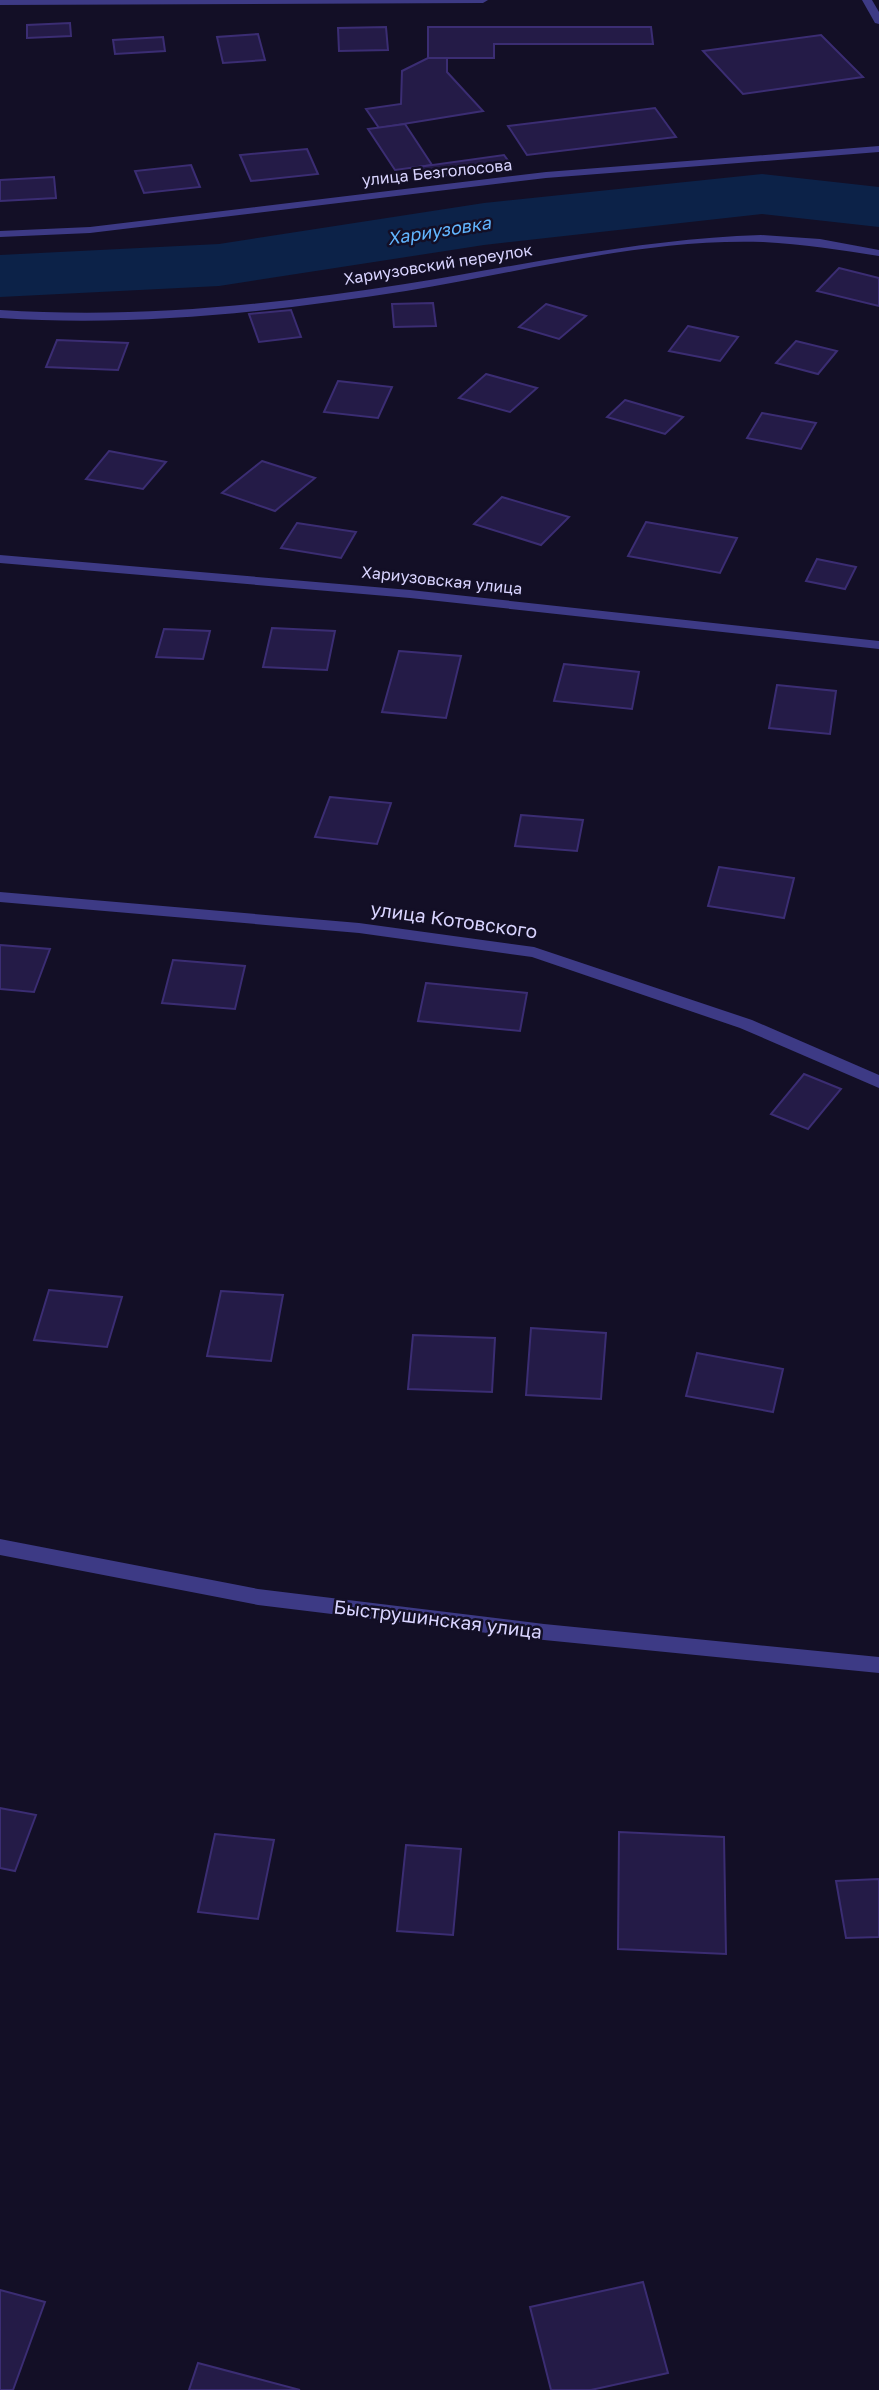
<svg xmlns="http://www.w3.org/2000/svg" width="879" height="2390" viewBox="0 0 879 2390" font-family="'Golos Text',sans-serif">
  <style>
    .lines { fill: none; stroke-linecap: round; stroke-linejoin: round }
    .river { fill: #0c2248; fill-rule: evenodd }
    .building { fill: #241b47; stroke: #3b2d73; stroke-width: 2 }
    .minor { fill: #3d3a85; fill-rule: evenodd }
    .labels { text-anchor: middle; stroke-width: 5; stroke-linejoin: round; paint-order: stroke }
    .far-street-label { font-size: 16px; fill: #d9d4ff; stroke: #130f26 }
    .far-water-label { font-size: 18px; font-style: italic; fill: #62b6ff; stroke: #130f26 }
    .street-label { font-size: 19px; fill: #d9d4ff; stroke: #130f26 }
  </style>
  <rect width="100%" height="100%" fill="#130f26"/>
  <g class="lines">
    <!-- river -->
    <polygon class="river" points="762,174 879,187 879,227 762,214 484,245 219,286 0,297 0,255 219,244 484,203"/>
  </g>
  <!-- building -->
  <g class="building">
    <polygon points="70,23 71,36 27,38 27,25"/>
    <polygon points="386,27 388,50 339,51 338,28"/>
    <polygon points="428,27 651,27 653,44 494,44 494,58 428,58"/>
    <polygon points="258,34 265,60 223,63 217,37"/>
    <polygon points="821,35 863,77 743,94 703,51"/>
    <polygon points="163,37 165,51 115,54 113,40"/>
    <polygon points="428,58 447,58 447,72 483,111 379,128 366,109 401,104 402,71"/>
    <polygon points="655,108 676,137 527,155 508,126"/>
    <polygon points="405,124 432,165 395,170 368,129"/>
    <polygon points="307,149 318,174 251,181 240,155"/>
    <polygon points="504,155 512,166 419,179 411,168"/>
    <polygon points="191,165 200,187 144,193 135,171"/>
    <polygon points="54,177 56,198 0,201 0,180"/>
    <polygon points="839,268 879,278 879,306 817,291"/>
    <polygon points="433,303 436,326 394,327 392,304"/>
    <polygon points="546,304 586,316 559,339 519,327"/>
    <polygon points="291,310 301,337 259,342 249,314"/>
    <polygon points="688,326 738,337 720,361 669,351"/>
    <polygon points="57,340 128,343 118,370 46,367"/>
    <polygon points="796,341 837,351 818,374 776,363"/>
    <polygon points="486,374 537,388 510,412 459,398"/>
    <polygon points="338,381 392,387 378,418 324,412"/>
    <polygon points="625,400 683,417 665,434 607,417"/>
    <polygon points="762,413 816,423 801,449 747,438"/>
    <polygon points="109,451 166,462 143,489 86,479"/>
    <polygon points="262,461 315,478 275,511 222,493"/>
    <polygon points="502,497 569,517 541,545 474,524"/>
    <polygon points="646,522 737,538 720,573 628,556"/>
    <polygon points="297,523 356,532 341,558 281,548"/>
    <polygon points="817,559 856,567 845,589 806,581"/>
    <polygon points="272,628 335,631 327,670 263,667"/>
    <polygon points="164,629 210,631 203,659 156,657"/>
    <polygon points="399,651 461,656 446,718 382,712"/>
    <polygon points="564,664 639,672 632,709 554,701"/>
    <polygon points="777,685 836,691 830,734 769,728"/>
    <polygon points="330,797 391,803 377,844 315,837"/>
    <polygon points="521,815 583,820 577,851 515,846"/>
    <polygon points="719,867 794,878 784,918 708,906"/>
    <polygon points="0,945 50,949 34,992 0,989"/>
    <polygon points="173,960 245,966 235,1009 162,1003"/>
    <polygon points="426,983 527,993 520,1031 418,1021"/>
    <polygon points="804,1074 841,1089 808,1129 771,1114"/>
    <polygon points="49,1290 122,1297 107,1347 34,1340"/>
    <polygon points="221,1291 283,1295 271,1361 207,1356"/>
    <polygon points="531,1328 606,1333 601,1399 526,1395"/>
    <polygon points="413,1335 495,1338 492,1392 408,1389"/>
    <polygon points="697,1353 783,1369 773,1412 686,1396"/>
    <polygon points="0,1808 36,1815 15,1871 0,1868"/>
    <polygon points="619,1832 724,1837 726,1954 618,1949"/>
    <polygon points="215,1834 274,1840 258,1919 198,1912"/>
    <polygon points="406,1845 461,1849 453,1935 397,1931"/>
    <polygon points="879,1879 879,1937 846,1938 836,1881"/>
    <polygon points="643,2282 668,2373 591,2390 551,2390 530,2307"/>
    <polygon points="0,2290 45,2302 13,2390 0,2390"/>
    <polygon points="198,2363 300,2390 189,2390"/>
  </g>
  <g class="lines">
    <!-- minor -->
    <g class="minor">
      <polygon points="0,0 488,0 483,3 0,5"/>
      <polygon points="862,0 872,0 879,12 879,24 875,23"/>
      <polygon points="879,146 879,152 546,178 90,233 0,237 0,231 90,227 546,172"/>
      <path d="M761 235 820 239 879 250V256C840 250 803 244 763 242 644 238 524 272 406 291 271 312 137 327 0 318V310C137 319 270 305 405 284 524 265 640 239 761 235Z"/>
      <polygon points="0,555 410,590 879,641 879,649 410,598 0,563"/>
      <polygon points="0,892 359,923 534,947 752,1020 879,1075 879,1088 740,1028 532,957 359,933 0,902"/>
      <polygon points="0,1539 258,1589 544,1624 879,1657 879,1673 544,1640 258,1605 0,1555"/>
    </g>
  </g>
  <g class="labels">
    <!-- far-street labels -->
    <g class="far-street-label">
      <text transform="translate(437 172) rotate(-6)" y="6">улица Безголосова</text>
      <text transform="translate(438 264) rotate(-9)" y="6">Хариузовский переулок</text>
      <text transform="translate(442 580) rotate(6)" y="6">Хариузовская улица</text>
    </g>
    <!-- far-water labels -->
    <g class="far-water-label">
      <text transform="translate(439 231) rotate(-9)" y="6">Хариузовка</text>
    </g>
    <!-- street labels -->
    <g class="street-label">
      <text transform="translate(454 920) rotate(8)" y="7">улица Котовского</text>
      <text transform="translate(438 1619) rotate(7)" y="7">Быструшинская улица</text>
    </g>
  </g>
</svg>
